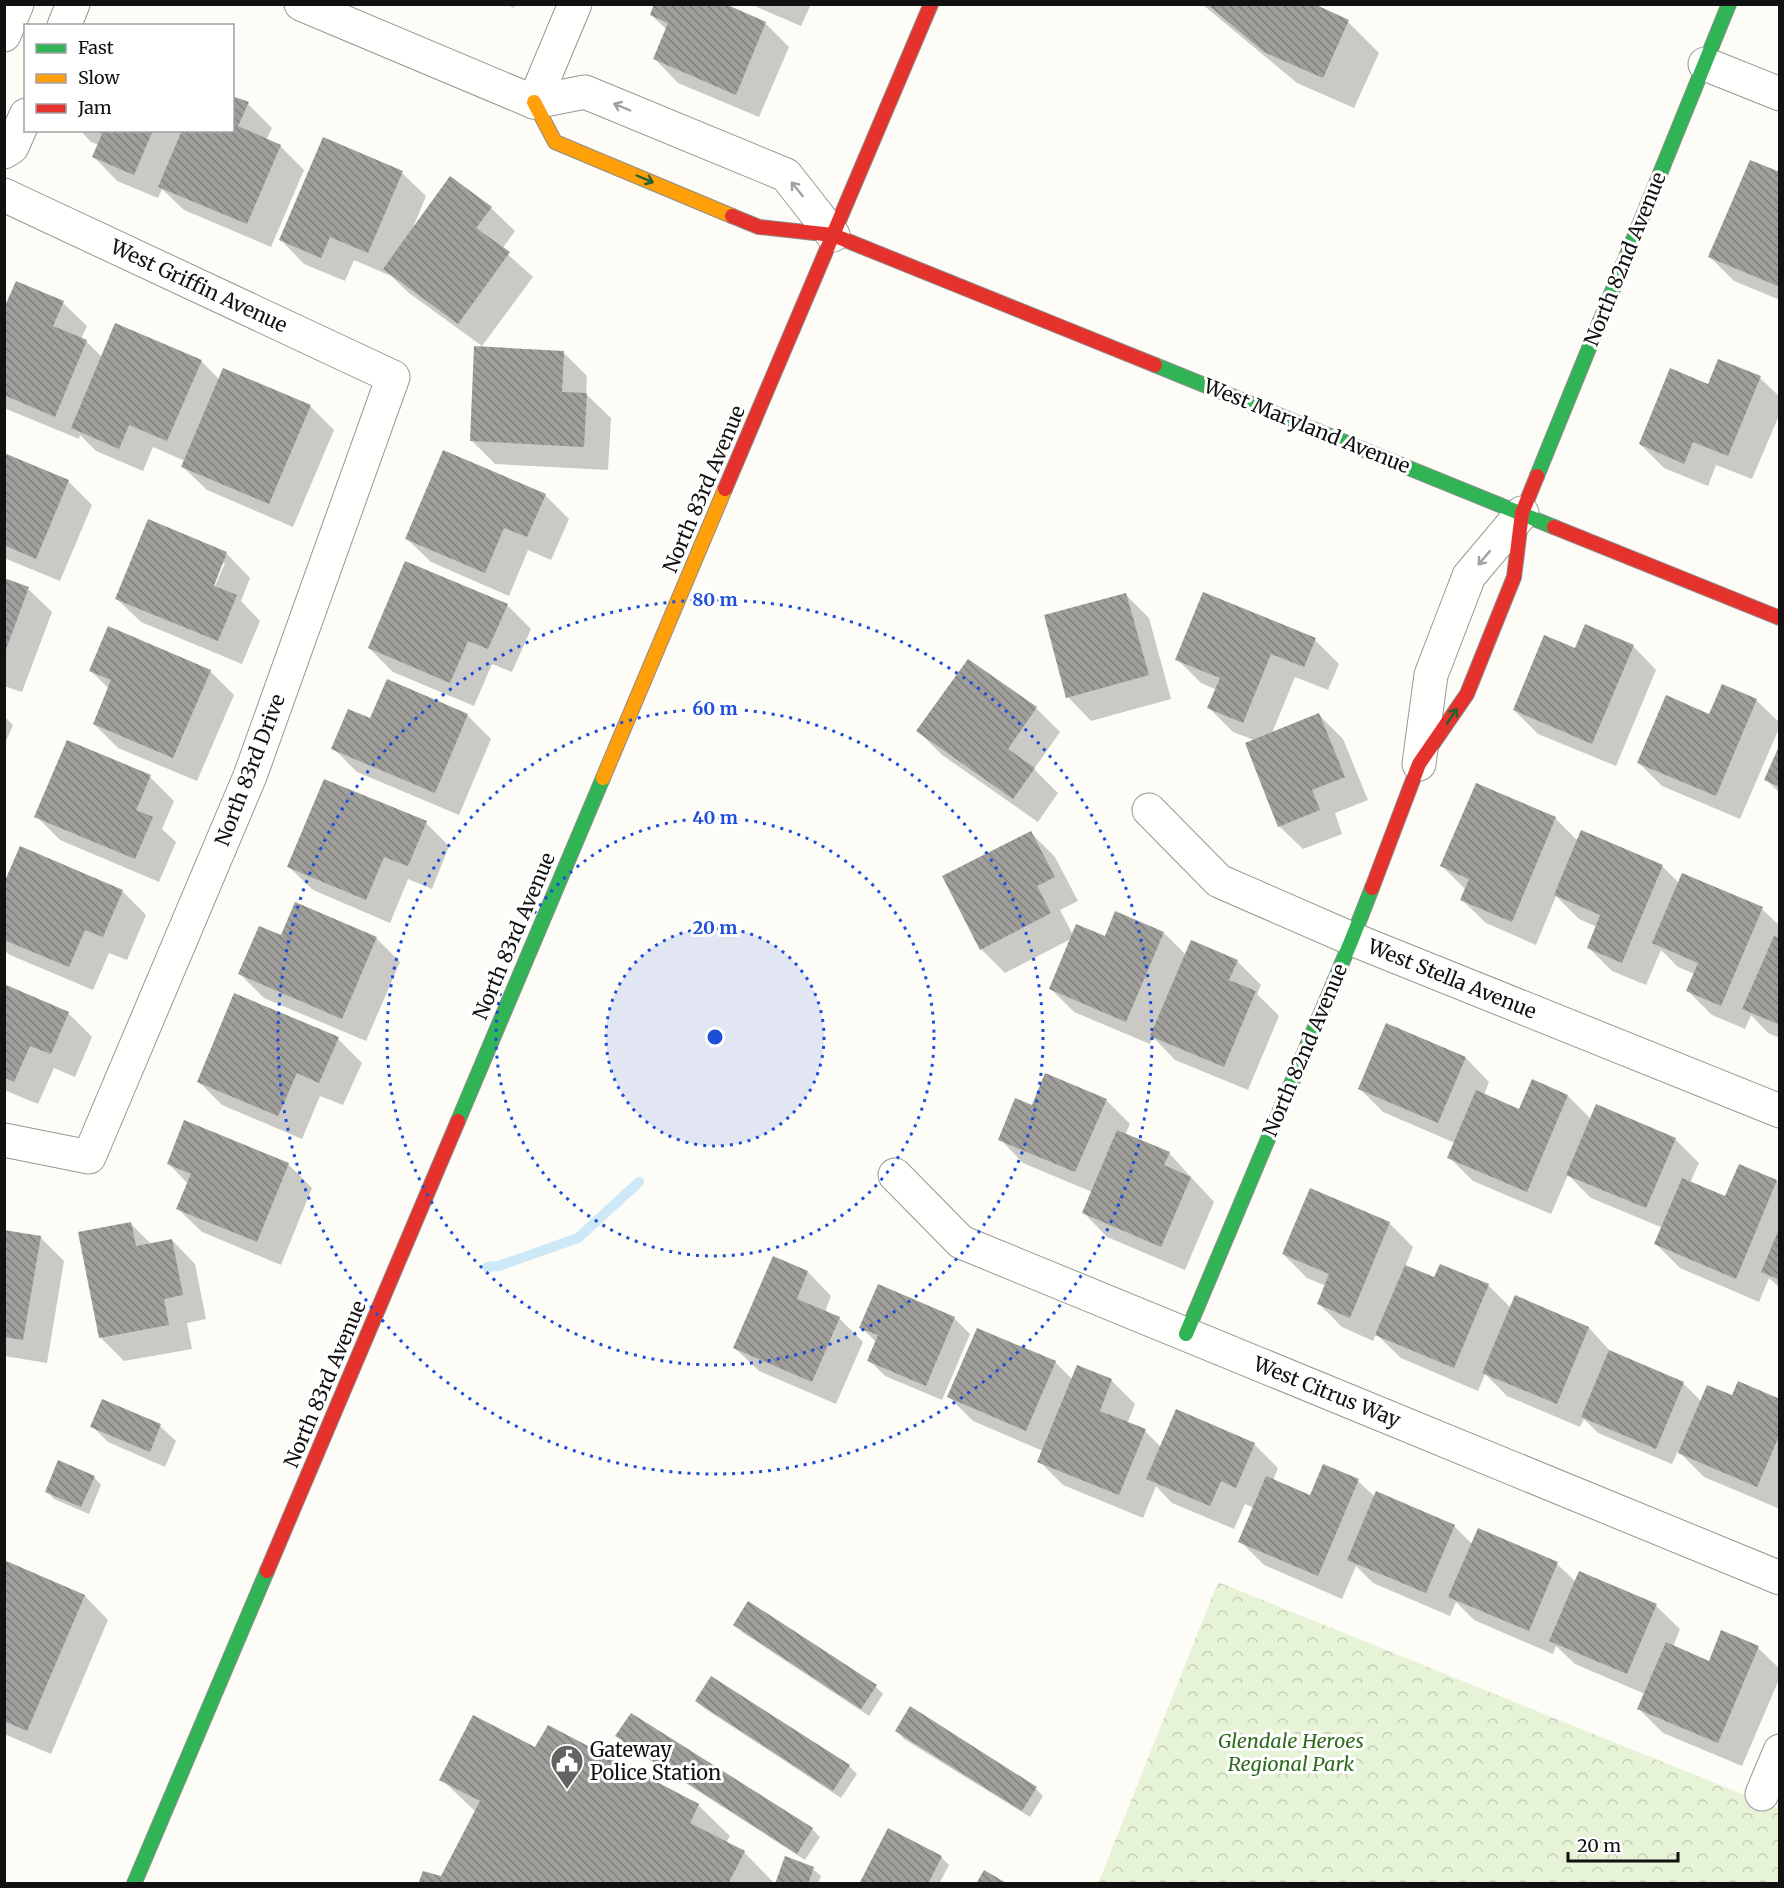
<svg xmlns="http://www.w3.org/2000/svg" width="1784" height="1888" viewBox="0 0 1784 1888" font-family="Merriweather,serif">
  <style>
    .park { fill: url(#park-crowns) }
    .shadow { fill: #0003; fill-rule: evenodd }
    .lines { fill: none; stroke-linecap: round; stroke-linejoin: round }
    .stream { stroke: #cde8f7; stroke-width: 10 }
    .building { fill: url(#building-back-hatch) }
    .street-casing { stroke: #979795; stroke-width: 35 }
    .fast-casing { stroke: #8e8d8b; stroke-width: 16 }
    .slow-casing { stroke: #8e8d8b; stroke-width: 16 }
    .jam-casing { stroke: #8e8d8b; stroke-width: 16 }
    .street { stroke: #fffffe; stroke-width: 33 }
    .fast { stroke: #30b455; stroke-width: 14 }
    .slow { stroke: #ff9f0a; stroke-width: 14 }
    .jam { stroke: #e5322d; stroke-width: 14 }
    .oneway { stroke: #a0a09f }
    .oneway2 { stroke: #206233 }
    .ring { fill: none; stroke: #1d4ed8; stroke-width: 3; stroke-dasharray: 3 6 }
    .labels { text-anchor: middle; stroke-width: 6; stroke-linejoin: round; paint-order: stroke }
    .street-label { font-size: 20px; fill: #111; stroke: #fff }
    .park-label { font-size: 20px; font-style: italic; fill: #2f6b1f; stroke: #fff }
    .poi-label { font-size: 20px; fill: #111; stroke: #fff; text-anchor: start }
    .centre { fill: #1d4ed8; stroke: #fff; stroke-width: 3 }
    .ring-label { font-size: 18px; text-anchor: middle; font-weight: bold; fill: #1d4ed8; stroke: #fff; stroke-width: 6; stroke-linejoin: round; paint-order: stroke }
  </style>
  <defs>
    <pattern id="park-crowns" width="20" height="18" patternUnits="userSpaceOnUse" patternTransform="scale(1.5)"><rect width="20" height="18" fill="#e7f3d7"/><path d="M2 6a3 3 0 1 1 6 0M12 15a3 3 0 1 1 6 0" fill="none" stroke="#c5cfb8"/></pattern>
    <pattern id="building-back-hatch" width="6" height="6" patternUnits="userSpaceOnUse" patternTransform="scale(1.5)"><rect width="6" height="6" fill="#a19f9c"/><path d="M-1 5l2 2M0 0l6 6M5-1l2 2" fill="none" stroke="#82807e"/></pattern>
  </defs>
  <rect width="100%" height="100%" fill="#fdfcf7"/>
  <!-- park -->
  <polygon class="park" points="1218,1582 1779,1809 1779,1883 1098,1884"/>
  <!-- shadow -->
  <g class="shadow">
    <polygon points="505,4 515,4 514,8"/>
    <polygon points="750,4 811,4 801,26"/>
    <polygon points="1202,4 1310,4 1348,22 1379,53 1354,108 1297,83"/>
    <polygon points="651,15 765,23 789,47 759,117 678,83 655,59 667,30"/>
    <polygon points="248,104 272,128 266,140 280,146 304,170 271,247 184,210 162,189 158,198 117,181 94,157 99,145 91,142 80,130 232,130"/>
    <polygon points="402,173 426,196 412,230 491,208 515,231 502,249 533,277 482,346 409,293 391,276 354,260 345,281 304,264 281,240"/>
    <polygon points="1780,174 1780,300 1734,281 1710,257"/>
    <polygon points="63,303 87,326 81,339 86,341 102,357 201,361 220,380 310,406 334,430 293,527 207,490 183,467 185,461 153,447 143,471 96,451 80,435 79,439 4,408 4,312"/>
    <polygon points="563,352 587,376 586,394 611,418 608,470 495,464 471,440"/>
    <polygon points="1719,361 1760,378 1780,397 1780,413 1752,479 1716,465 1708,486 1664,468 1640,444 1709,386"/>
    <polygon points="4,454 68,481 92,505 60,581 4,558"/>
    <polygon points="545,495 569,519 551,560 528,550 509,596 431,562 407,539"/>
    <path d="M149 521 227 554 250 578 241 601 260 621 242 664 141 622 117 599ZM221 563H225L212 593 210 592Z"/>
    <polygon points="4,580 28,589 52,612 22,692 4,686"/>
    <polygon points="1125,594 1149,618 1171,699 1091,721 1068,697"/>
    <polygon points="507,605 531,629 512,672 492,664 474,706 393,672 369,648"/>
    <polygon points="1315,640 1339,664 1328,690 1295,677 1272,733 1319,715 1343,739 1368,800 1335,813 1342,834 1303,849 1279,826 1254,740 1233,732 1209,708 1217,690 1201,683 1177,659"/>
    <polygon points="1633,646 1656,670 1616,766 1538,734 1514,710 1576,650"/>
    <polygon points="968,661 1036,708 1060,732 1034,769 1058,793 1038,822 942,755 918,731"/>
    <polygon points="91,671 210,671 234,695 197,781 118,748 94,724 109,689"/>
    <polygon points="1756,700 1780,723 1780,726 1740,819 1662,786 1639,763 1710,716"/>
    <polygon points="467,715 491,739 459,815 357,772 333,748 371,720"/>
    <polygon points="4,716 13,725 4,746"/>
    <polygon points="1780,748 1780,793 1766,780"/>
    <polygon points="150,777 174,801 162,829 176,842 159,882 60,840 36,816"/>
    <polygon points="1555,818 1578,841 1662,866 1679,883 1762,909 1780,926 1780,1038 1768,1033 1751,1015 1745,1029 1712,1015 1688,991 1695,974 1678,967 1661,950 1646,985 1612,971 1588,947 1597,927 1579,919 1556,896 1536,945 1486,923 1462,900 1466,890 1442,866"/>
    <polygon points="426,823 449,846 432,889 408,879 390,923 313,890 289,867"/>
    <polygon points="1031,833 1055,857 1078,901 1060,910 1073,935 1105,938 1164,933 1186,955 1237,961 1261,985 1257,994 1279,1016 1248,1090 1175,1060 1153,1037 1150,1044 1074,1012 1050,988 1071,939 1005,973 981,949"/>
    <polygon points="4,886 122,891 146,915 127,960 109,953 93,990 10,955 4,950"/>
    <polygon points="282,937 376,938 400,962 366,1041 264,998 240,974"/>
    <polygon points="4,986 68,1013 92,1037 75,1077 54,1068 38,1104 4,1090"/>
    <polygon points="338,1039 362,1063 343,1105 320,1096 302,1139 222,1105 199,1082"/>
    <polygon points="1466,1058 1489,1082 1484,1095 1520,1111 1568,1096 1591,1119 1675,1139 1699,1163 1690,1183 1726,1198 1739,1166 1777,1181 1780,1184 1780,1288 1769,1278 1759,1302 1680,1268 1656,1244 1663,1228 1591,1198 1568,1175 1551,1214 1473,1181 1449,1157 1455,1143 1383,1112 1360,1089"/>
    <polygon points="1106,1100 1130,1124 1125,1135 1169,1153 1214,1202 1185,1270 1107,1237 1084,1213 1092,1192 1023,1163 1000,1139 1032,1107"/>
    <polygon points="169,1164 288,1164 312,1188 281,1265 202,1232 178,1209 188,1184"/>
    <polygon points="1389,1223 1413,1247 1405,1267 1435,1279 1441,1265 1489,1286 1511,1308 1515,1297 1589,1328 1612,1353 1684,1384 1702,1402 1733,1397 1780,1401 1780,1509 1704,1477 1678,1451 1672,1464 1598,1433 1584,1419 1580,1427 1507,1396 1485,1374 1478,1391 1401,1358 1376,1334 1373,1341 1342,1327 1319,1304 1326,1286 1307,1278 1283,1254"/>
    <polygon points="131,1224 151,1244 172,1240 195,1264 206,1319 187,1323 192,1349 124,1361 100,1337"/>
    <polygon points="4,1231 40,1237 64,1261 47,1363 4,1356"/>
    <polygon points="773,1258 808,1272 831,1296 825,1312 839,1318 863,1342 836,1404 759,1371 735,1348"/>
    <polygon points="954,1318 970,1334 942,1400 885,1376 869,1360 876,1342 861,1327"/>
    <polygon points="1055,1362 1072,1379 1077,1367 1111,1380 1135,1404 1127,1424 1145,1431 1162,1448 1254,1444 1278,1468 1273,1481 1310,1497 1324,1466 1358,1481 1375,1497 1454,1526 1472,1544 1557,1564 1576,1582 1656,1606 1680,1629 1673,1647 1709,1662 1758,1648 1780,1669 1780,1677 1742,1766 1663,1733 1639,1709 1645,1694 1575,1664 1556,1646 1553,1654 1474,1620 1456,1602 1450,1616 1373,1583 1356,1566 1342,1599 1264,1565 1240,1541 1254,1508 1245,1504 1234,1529 1172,1503 1156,1486 1143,1518 1063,1485 1039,1461 1043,1451 973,1421 949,1397"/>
    <polygon points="92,1426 160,1426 176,1441 165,1467 108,1442"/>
    <polygon points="94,1477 101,1485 89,1514 54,1499 47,1491"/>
    <polygon points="4,1562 85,1596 108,1620 51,1754 4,1734"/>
    <polygon points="749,1603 876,1687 883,1694 869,1716 742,1632 735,1625"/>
    <polygon points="712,1678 849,1766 857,1774 841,1798 704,1708 697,1701"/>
    <polygon points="897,1731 1036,1789 1043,1796 1030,1817 904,1739"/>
    <polygon points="617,1736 812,1829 820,1837 805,1860 625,1744"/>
    <polygon points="536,1749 698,1805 730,1836 726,1843 744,1852 775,1884 420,1884 441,1877 476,1812 441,1779"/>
    <polygon points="941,1857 949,1865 939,1884 860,1884"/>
    <polygon points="813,1869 821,1876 818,1884 776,1884"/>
  </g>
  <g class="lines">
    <!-- stream -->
    <polyline class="stream" points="487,1267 499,1266 578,1238 639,1182"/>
  </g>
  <!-- building -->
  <g class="building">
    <polygon points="654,4 725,4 766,22 736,95 653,59 668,23 650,15"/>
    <polygon points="1207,4 1314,4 1349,20 1323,78 1264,52"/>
    <polygon points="232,96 249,102 238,126 281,145 247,224 158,187 182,130 232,130"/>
    <polygon points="94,130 153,130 134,175 92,157 102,134"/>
    <polygon points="323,137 403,171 368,253 330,237 321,258 279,240"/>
    <polygon points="1750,160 1780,172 1780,287 1708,257"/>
    <polygon points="450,176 492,207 476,228 510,252 458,324 383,269"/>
    <polygon points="16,281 64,301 53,326 87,340 55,417 4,395 4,308"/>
    <polygon points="115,323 202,360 167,441 129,425 119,449 71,428"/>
    <polygon points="474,346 564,351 562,392 587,393 584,447 470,441"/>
    <polygon points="1718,359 1761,376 1728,456 1693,442 1684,464 1639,444 1670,368 1708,384"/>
    <polygon points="223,368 311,405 269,504 181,467"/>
    <polygon points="443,450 546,494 527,537 504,528 485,573 405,539"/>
    <polygon points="4,453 69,480 36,559 4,545"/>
    <polygon points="148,519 227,552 214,586 237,595 218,641 115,599"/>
    <polygon points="405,561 508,604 488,649 468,641 450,683 368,648"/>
    <polygon points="4,578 29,587 5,652 4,651"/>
    <polygon points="1203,592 1316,638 1304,667 1271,654 1243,723 1207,708 1220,678 1175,660"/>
    <polygon points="1126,593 1149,675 1066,698 1044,615"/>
    <polygon points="1585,624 1634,645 1592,744 1513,710 1544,635 1575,648"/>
    <polygon points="108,626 211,670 173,758 93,724 111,680 89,671"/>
    <polygon points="968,659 1037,707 1008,749 1035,768 1013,799 916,731"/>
    <polygon points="387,679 468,714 435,793 331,749 348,709 370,718"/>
    <polygon points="1722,684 1757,699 1716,796 1637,763 1666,695 1709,714"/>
    <polygon points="1319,713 1345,777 1312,790 1320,810 1278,827 1245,743"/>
    <polygon points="67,740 151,775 136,810 153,817 135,859 34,817"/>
    <polygon points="1780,744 1780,787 1764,780"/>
    <polygon points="324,779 427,821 408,866 384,857 366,900 287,867"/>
    <polygon points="1476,783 1556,817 1512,922 1460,900 1469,879 1440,866"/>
    <polygon points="1581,830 1663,865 1622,963 1587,948 1600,915 1554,895"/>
    <polygon points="1031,831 1055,877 1037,886 1051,913 980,950 942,876"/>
    <polygon points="20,846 123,890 103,937 85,930 69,967 4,940 4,883"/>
    <polygon points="1682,873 1763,907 1721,1006 1686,991 1698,963 1652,943"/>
    <polygon points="295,902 377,937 342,1019 238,974 259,926 281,935"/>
    <polygon points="1115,911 1164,932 1126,1022 1049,989 1076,924 1105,936"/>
    <polygon points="1774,936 1780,938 1780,1025 1742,1009"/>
    <polygon points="1191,940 1238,960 1229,980 1256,991 1224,1067 1150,1036"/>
    <polygon points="4,984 69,1012 51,1054 30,1046 14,1082 4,1077"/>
    <polygon points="234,993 339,1037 319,1083 297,1073 278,1116 197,1082"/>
    <polygon points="1386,1023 1466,1057 1438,1123 1358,1089"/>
    <polygon points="1045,1073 1107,1099 1075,1172 998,1140 1015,1098 1032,1105"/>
    <polygon points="1532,1079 1568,1095 1527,1192 1447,1158 1476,1090 1519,1109"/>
    <polygon points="1596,1104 1676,1138 1646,1208 1566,1175"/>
    <polygon points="184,1120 289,1163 257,1242 176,1209 191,1174 167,1164"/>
    <polygon points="1117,1130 1170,1152 1164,1165 1191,1177 1161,1247 1082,1213"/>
    <polygon points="1739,1164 1777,1180 1736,1279 1654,1244 1682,1178 1725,1196"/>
    <polygon points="1310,1188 1390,1222 1350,1318 1317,1304 1329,1274 1282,1254"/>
    <polygon points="131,1222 136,1246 172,1239 183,1295 164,1299 169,1325 99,1338 78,1232"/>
    <polygon points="1779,1229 1780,1229 1780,1280 1761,1272"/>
    <polygon points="4,1230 41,1236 23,1340 4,1337"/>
    <polygon points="773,1256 808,1271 797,1299 840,1317 812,1382 733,1348"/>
    <polygon points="1440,1264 1489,1284 1454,1368 1375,1335 1405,1265 1434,1277"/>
    <polygon points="878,1284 955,1317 926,1386 867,1361 878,1335 859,1328"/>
    <polygon points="1515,1295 1589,1327 1557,1404 1482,1373"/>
    <polygon points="977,1328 1056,1361 1026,1431 947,1397"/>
    <polygon points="1609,1350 1684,1382 1656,1449 1581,1417"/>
    <polygon points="1077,1365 1112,1379 1100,1411 1146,1429 1119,1495 1037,1462"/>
    <polygon points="1738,1381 1780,1399 1780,1434 1757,1487 1678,1453 1707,1385 1732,1395"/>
    <polygon points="102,1399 161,1424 150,1452 90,1427"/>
    <polygon points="1176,1409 1255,1443 1236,1488 1221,1481 1210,1506 1146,1479"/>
    <polygon points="58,1460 95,1476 81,1507 45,1492"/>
    <polygon points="1323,1464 1359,1479 1318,1576 1238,1542 1266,1476 1310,1495"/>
    <polygon points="1376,1491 1455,1525 1426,1593 1347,1560"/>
    <polygon points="1478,1528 1558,1562 1529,1631 1448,1597"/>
    <polygon points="4,1560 85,1595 27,1731 4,1721"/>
    <polygon points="1579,1571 1657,1604 1627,1674 1549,1641"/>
    <polygon points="748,1601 877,1685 861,1709 733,1625"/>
    <polygon points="1721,1630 1759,1646 1718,1743 1637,1709 1666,1642 1709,1661"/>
    <polygon points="711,1676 850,1765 833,1791 695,1701"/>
    <polygon points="910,1706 1037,1787 1022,1811 895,1731"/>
    <polygon points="631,1713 813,1828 797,1854 615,1736"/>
    <polygon points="473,1715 535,1747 548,1725 699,1804 690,1823 745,1851 728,1884 418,1884 423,1871 441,1876 480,1801 439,1780"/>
    <polygon points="888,1828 942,1856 928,1884 859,1884"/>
    <polygon points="785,1856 814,1867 808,1884 775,1884"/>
    <polygon points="984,1870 1008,1884 976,1884"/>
  </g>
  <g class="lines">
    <defs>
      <g id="street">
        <polyline points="301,4 534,102 585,92 786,175 833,235"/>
        <polyline points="64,26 73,4"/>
        <polyline points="4,35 17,4"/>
        <polyline points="1705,64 1780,94"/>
        <polyline points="534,102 575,4"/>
        <polyline points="4,152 12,147 26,115"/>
        <polyline points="4,195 393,377 250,776 89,1157 4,1140"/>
        <polyline points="1419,764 1431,675 1469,576 1522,513"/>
        <polyline points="1149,810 1219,881 1352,939 1780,1111"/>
        <polyline points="895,1175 961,1242 1780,1578"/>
        <polyline points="1762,1794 1780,1751"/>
      </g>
      <g id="fast">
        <polyline points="1155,365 1554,527"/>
        <polyline points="1537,476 1729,4"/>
        <polyline points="458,1121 603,778"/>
        <polyline points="1186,1334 1352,939 1372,888"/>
        <polyline points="134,1884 267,1571"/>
      </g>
      <g id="slow">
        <polyline points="534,102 555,142 732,216"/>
        <polyline points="603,778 725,489"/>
      </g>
      <g id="jam">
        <polyline points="732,216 759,227 833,235 1155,365"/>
        <polyline points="725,489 931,4"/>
        <polyline points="1554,527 1780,618"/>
        <polyline points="1372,888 1419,764 1467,694 1514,577 1522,513 1537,476"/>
        <polyline points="267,1571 458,1121"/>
      </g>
    </defs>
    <!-- street casing -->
    <use href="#street" class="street-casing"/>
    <!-- fast casing -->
    <use href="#fast" class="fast-casing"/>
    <!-- slow casing -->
    <use href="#slow" class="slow-casing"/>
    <!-- jam casing -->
    <use href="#jam" class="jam-casing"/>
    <!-- street -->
    <use href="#street" class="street"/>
    <!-- fast -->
    <use href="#fast" class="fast"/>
    <!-- slow -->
    <use href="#slow" class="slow"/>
    <!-- jam -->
    <use href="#jam" class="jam"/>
  </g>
  <!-- one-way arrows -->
  <defs><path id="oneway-shaft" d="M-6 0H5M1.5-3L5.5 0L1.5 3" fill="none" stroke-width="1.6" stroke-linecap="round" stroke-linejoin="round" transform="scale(1.5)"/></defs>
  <g class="oneway">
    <use href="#oneway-shaft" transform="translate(622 107) rotate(-157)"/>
    <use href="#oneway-shaft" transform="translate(797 189) rotate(-129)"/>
    <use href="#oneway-shaft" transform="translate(1484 558) rotate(130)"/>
  </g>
  <g class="oneway2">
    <use href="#oneway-shaft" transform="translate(645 179) rotate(23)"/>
    <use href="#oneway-shaft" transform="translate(1452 716) rotate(-56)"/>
  </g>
  <!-- distance rings -->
  <circle cx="715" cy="1037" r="109" fill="#1d4ed8" fill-opacity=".12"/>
  <g class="ring">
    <circle cx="715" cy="1037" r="109"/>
    <circle cx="715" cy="1037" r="219"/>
    <circle cx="715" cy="1037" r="328"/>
    <circle cx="715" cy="1037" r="437"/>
  </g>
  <!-- icons -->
  <defs>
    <symbol id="civic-pin" viewBox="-11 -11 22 30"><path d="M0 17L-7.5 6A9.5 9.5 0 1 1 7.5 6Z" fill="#646362" stroke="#fff"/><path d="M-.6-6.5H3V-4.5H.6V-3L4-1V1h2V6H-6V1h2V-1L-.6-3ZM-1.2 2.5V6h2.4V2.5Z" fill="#fff"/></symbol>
  </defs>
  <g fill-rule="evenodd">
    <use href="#civic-pin" x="548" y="1742" width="38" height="52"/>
  </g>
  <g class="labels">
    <!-- street labels -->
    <g class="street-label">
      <text transform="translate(1625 259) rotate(-68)" y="7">North 82nd Avenue</text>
      <text transform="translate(199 286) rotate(25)" y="7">West Griffin Avenue</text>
      <text transform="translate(1307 426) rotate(22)" y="7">West Maryland Avenue</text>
      <text transform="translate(704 489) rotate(-67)" y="7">North 83rd Avenue</text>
      <text transform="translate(250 770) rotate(-69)" y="7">North 83rd Drive</text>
      <text transform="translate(514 936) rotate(-67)" y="7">North 83rd Avenue</text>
      <text transform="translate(1452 979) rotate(22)" y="7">West Stella Avenue</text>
      <text transform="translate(1305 1050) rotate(-67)" y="7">North 82nd Avenue</text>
      <text transform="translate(325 1384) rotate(-67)" y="7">North 83rd Avenue</text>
      <text transform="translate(1327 1392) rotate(22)" y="7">West Citrus Way</text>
    </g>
    <!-- park labels -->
    <g class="park-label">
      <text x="1291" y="1748">Glendale Heroes<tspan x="1291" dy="23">Regional Park</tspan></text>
    </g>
    <!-- poi labels -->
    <g class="poi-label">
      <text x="590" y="1757">Gateway<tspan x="590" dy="23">Police Station</tspan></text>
    </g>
  </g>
  <circle cx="715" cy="1037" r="9" class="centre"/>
  <g class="ring-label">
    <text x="715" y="606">80 m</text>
    <text x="715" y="715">60 m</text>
    <text x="715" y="824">40 m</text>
    <text x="715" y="934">20 m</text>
  </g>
  <!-- border -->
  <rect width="1784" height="1888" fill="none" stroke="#111111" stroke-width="12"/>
  <!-- legend -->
  <rect x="24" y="24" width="210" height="108" fill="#ffffff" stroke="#a0a0a0" stroke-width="1.5"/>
  <rect x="36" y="44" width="30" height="9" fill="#30b455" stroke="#a0a0a0" stroke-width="1.5"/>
  <text x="78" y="54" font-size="18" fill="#111111">Fast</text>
  <rect x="36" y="74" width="30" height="9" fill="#ff9f0a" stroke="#a0a0a0" stroke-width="1.5"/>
  <text x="78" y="84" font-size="18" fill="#111111">Slow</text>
  <rect x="36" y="104" width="30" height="9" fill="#e5322d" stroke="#a0a0a0" stroke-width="1.5"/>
  <text x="78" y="114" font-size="18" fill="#111111">Jam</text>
  <!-- scale -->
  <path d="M1568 1852v9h110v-9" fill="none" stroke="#111111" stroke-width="3"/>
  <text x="1577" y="1852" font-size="18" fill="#111111" stroke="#ffffff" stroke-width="4.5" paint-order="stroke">20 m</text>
</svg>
